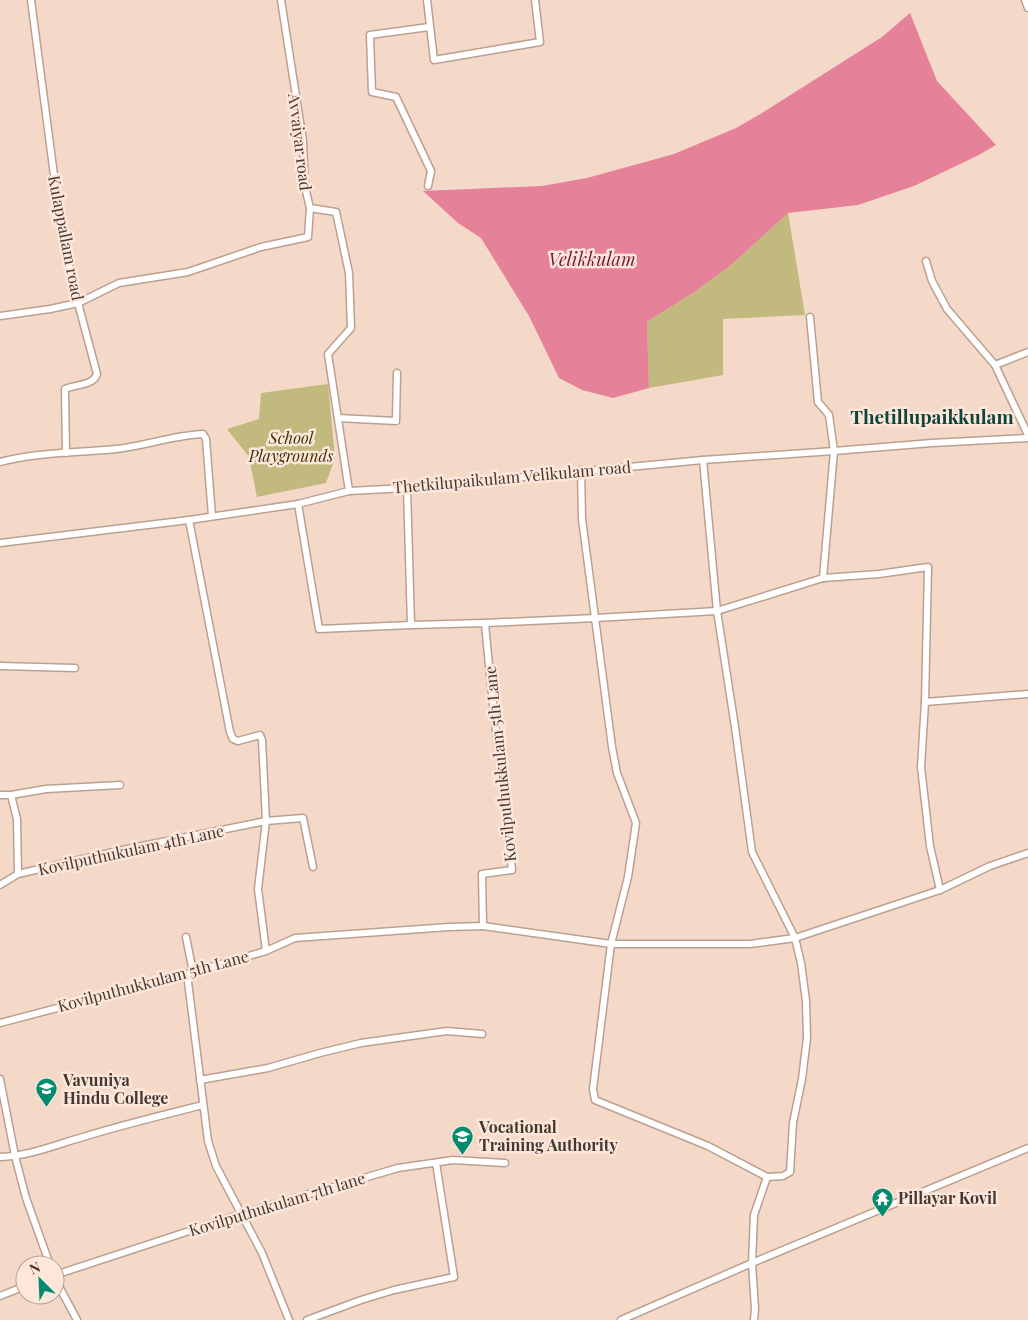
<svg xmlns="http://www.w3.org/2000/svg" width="1028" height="1320" viewBox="0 0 1028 1320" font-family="'Playfair Display',serif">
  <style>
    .green { fill: #c1b97d }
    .water { fill: #e6819a }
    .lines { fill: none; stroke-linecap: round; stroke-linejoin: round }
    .minor-casing { stroke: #bba090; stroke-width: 9 }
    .minor { stroke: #fff; stroke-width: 6 }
    .labels { text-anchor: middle; stroke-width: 5; stroke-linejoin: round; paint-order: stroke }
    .street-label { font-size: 16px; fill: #443932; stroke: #fee7da }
    .park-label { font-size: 16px; font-style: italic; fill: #3a3405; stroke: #fee7da }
    .poi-label { font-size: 16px; font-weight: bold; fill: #443932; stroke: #fee7da; text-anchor: start }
    .water-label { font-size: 18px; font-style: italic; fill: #731838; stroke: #fee7da }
    .quarter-label { font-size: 19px; font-weight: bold; fill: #0d4538; stroke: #fee7da }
  </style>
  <rect width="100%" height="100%" fill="#f5d9c8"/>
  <!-- green -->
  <g class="green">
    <polygon points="788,213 805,315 723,319 723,375 649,388 647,322 693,293 730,266"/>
    <polygon points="328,384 335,458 326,483 257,497 249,457 227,429 259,419 261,393"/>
  </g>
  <!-- water -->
  <polygon class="water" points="910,13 937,81 996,145 977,156 914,186 858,205 788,213 730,266 693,293 647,322 649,388 613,398 582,390 559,378 529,316 481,238 458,223 423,191 542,186 587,178 674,154 736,128 762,113 882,37"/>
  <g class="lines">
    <defs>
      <g id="minor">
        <path d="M31 0 62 236 78 303 97 374C93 386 76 384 65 389L66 453"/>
        <polyline points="281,0 303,141 305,187 310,208 336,212 349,273 351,328 328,354 349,491"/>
        <polyline points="427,0 434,60 540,42 535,0"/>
        <polyline points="1025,0 1028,8"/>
        <polyline points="428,186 431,171 396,97 372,92 370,35 429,27"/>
        <polyline points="926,261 932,281 947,309 995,365 1028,435"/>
        <polyline points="0,316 50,309 78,303 119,283 188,272 261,247 308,237 310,208"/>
        <polyline points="995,365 1028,352"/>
        <polyline points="338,418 396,421 397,373"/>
        <polyline points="703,460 717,611 735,727 752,852 795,938 801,963 806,1001 807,1038 802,1079 793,1123 790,1172 783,1176 767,1177"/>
        <path d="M0 462C37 452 77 453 116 449 145 446 174 435 203 434L206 439 212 516"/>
        <polyline points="581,470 582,519 612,747 617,773 636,823 628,877 611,944 750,944 795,938 940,890 990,866 1028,853"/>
        <polyline points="298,504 319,629 411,625"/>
        <polyline points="189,520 230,732 233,739 238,741 260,735 262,740 266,821 258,889 266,951"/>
        <polyline points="0,543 189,520 298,504 349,491 407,488 703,460 834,451 932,443 1028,438"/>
        <polyline points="823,578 879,574 928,567 925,702 921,767 930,846 940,890"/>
        <polyline points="485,623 596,618 717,611 823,578 834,451 829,415 818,402 810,317"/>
        <polyline points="0,666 75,668"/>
        <polyline points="925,702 1028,694"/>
        <polyline points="0,795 11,795 46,789 120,785"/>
        <polyline points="11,795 17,819 18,874"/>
        <polyline points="0,885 18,874 127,849 266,821 303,818 313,867"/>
        <polyline points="483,926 611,944 593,1089 595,1100 708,1146 767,1177 754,1215 752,1263 755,1309 754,1320"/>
        <polyline points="186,937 193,972"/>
        <polyline points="187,974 208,1141 216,1166 262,1253 289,1320"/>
        <path d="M0 1023 187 974 266 951 295 938 449 927 483 926 482 874 512 870C503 788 492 705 485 623L411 625 407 488"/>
        <polyline points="0,1079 15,1156 26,1198 50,1265"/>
        <polyline points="200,1080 268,1068 320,1053 361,1043 447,1031 482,1034"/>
        <path d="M0 1157C29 1156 55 1145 83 1137 122 1125 163 1115 203 1105"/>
        <polyline points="55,1275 241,1214 398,1168 453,1160 505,1163"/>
        <polyline points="55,1279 77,1320"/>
        <polyline points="0,1296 25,1286"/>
        <polyline points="307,1320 361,1300 394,1290 454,1277 436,1163"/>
        <polyline points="621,1320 752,1263 1028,1148"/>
      </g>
    </defs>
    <!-- minor casing -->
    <use href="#minor" class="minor-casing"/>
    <!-- minor -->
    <use href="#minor" class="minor"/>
  </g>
  <!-- icons -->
  <defs>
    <symbol id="school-pin" viewBox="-11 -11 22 30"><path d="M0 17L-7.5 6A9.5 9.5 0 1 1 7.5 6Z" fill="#008b71" stroke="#fee7da"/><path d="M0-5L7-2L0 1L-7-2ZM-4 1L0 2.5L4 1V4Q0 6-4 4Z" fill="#fff"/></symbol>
    <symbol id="university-pin" viewBox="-11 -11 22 30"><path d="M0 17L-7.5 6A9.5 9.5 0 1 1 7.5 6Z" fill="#008b71" stroke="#fee7da"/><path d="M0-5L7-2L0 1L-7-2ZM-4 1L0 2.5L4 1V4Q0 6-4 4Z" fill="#fff"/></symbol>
    <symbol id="temple-pin" viewBox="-11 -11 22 30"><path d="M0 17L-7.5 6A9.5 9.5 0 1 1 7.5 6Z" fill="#008b71" stroke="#fee7da"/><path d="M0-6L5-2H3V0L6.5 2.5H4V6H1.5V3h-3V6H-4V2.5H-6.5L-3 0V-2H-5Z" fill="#fff"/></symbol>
  </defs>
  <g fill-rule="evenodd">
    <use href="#school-pin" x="34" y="1076" width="25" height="34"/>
    <use href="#university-pin" x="450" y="1124" width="25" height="34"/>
    <use href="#temple-pin" x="870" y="1186" width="25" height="34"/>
  </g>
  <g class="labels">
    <!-- street labels -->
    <g class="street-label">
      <text transform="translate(300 142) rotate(83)" y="6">Avvaiyar road</text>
      <text transform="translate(66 238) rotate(79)" y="6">Kulappallam road</text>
      <text transform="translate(512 477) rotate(-5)" y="6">Thetkilupaikulam Velikulam road</text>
      <text transform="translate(500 764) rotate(-96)" y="6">Kovilputhukkulam 5th Lane</text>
      <text transform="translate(131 850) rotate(-12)" y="6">Kovilputhukulam 4th Lane</text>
      <text transform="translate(153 981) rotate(-15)" y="6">Kovilputhukkulam 5th Lane</text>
      <text transform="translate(277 1204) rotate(-17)" y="6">Kovilputhukulam 7th lane</text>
    </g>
    <!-- park labels -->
    <g class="park-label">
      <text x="291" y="444">School<tspan x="291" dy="18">Playgrounds</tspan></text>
    </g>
    <!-- poi labels -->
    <g class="poi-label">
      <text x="63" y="1086">Vavuniya<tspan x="63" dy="18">Hindu College</tspan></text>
      <text x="479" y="1133">Vocational<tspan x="479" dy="18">Training Authority</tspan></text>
      <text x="898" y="1204">Pillayar Kovil</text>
    </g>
    <!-- water labels -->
    <g class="water-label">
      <text x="592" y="266">Velikkulam</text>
    </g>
    <!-- quarter labels -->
    <g class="quarter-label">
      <text x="932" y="424">Thetillupaikkulam</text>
    </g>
  </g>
  <!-- north arrow -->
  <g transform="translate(40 1280) rotate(336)"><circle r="24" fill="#fee7da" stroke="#b4a197"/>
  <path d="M0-4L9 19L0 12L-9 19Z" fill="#008b71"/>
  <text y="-8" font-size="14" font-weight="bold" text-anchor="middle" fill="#443932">N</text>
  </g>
</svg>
